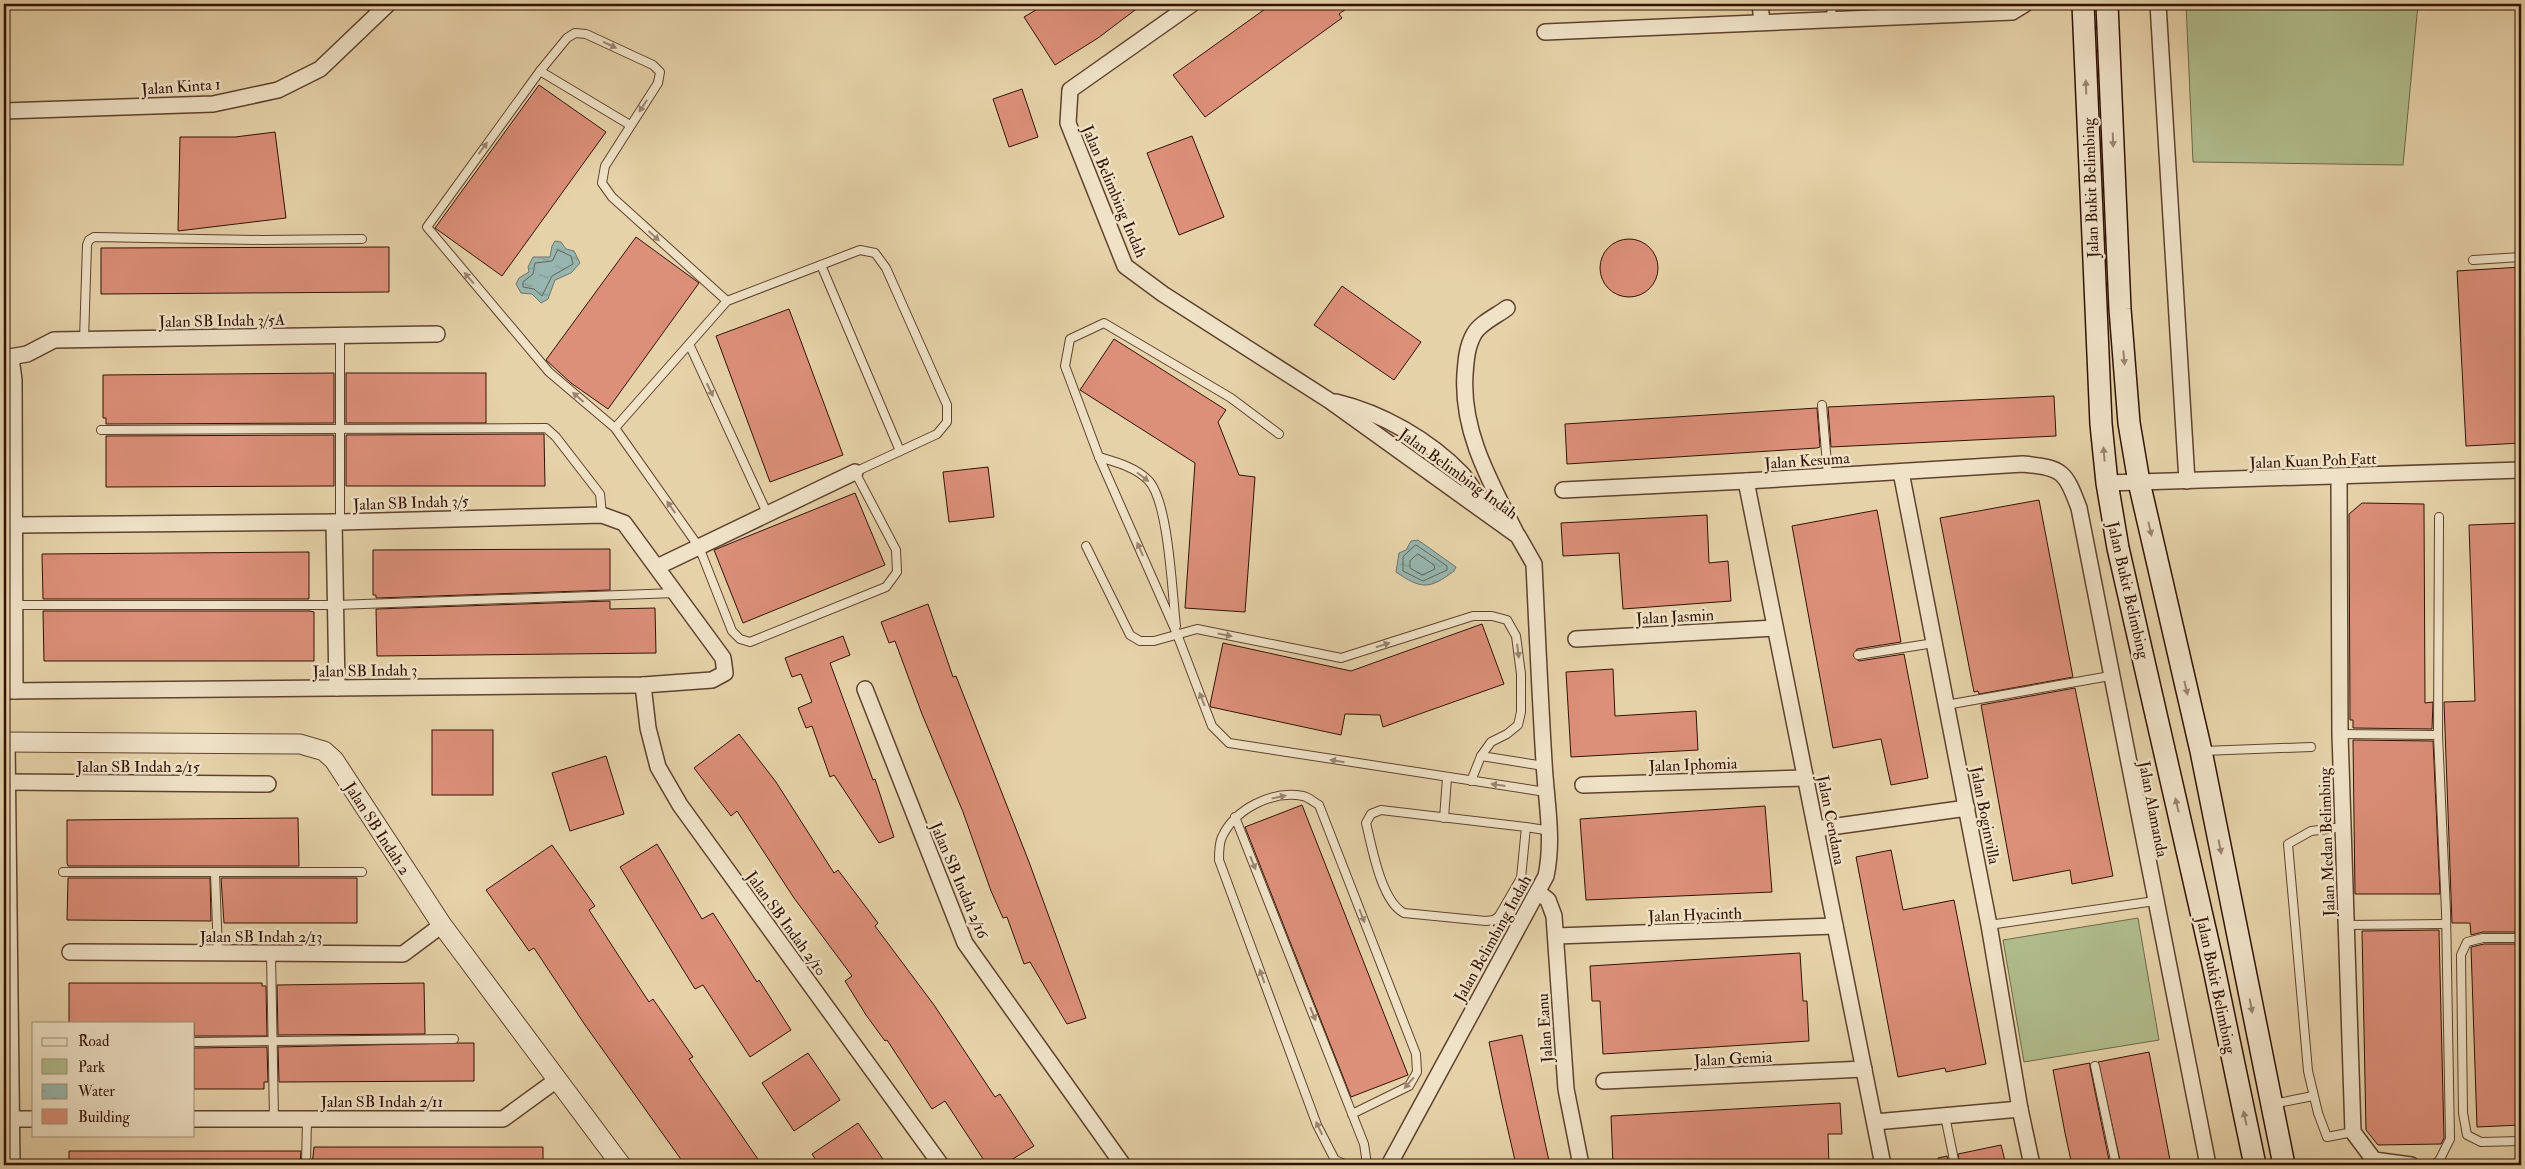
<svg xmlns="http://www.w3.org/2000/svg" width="2525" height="1169" viewBox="0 0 2525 1169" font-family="'IM FELL Double Pica',serif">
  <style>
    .park { fill: #b0bd8c; stroke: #716848 }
    .water { fill: url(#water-ripples); stroke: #6f746b }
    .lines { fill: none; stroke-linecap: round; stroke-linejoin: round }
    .shore { stroke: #64645a; stroke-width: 1 }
    .building { fill: #dc8f79; stroke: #321205 }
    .service-casing { stroke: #5f422e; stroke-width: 10 }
    .minor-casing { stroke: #5f422e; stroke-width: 18 }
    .tertiary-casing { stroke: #5f422e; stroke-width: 21 }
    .secondary-casing { stroke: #321205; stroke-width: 24 }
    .service { stroke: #efe2c7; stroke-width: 8 }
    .minor { stroke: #efe2c7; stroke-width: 15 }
    .tertiary { stroke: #efe2c7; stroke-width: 19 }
    .secondary { stroke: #efe2c7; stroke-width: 21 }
    .oneway { fill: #9a8470 }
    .labels { text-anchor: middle; stroke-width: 5; stroke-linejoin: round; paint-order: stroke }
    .street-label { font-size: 16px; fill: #321205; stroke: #efe2c7 }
  </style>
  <defs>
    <pattern id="water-ripples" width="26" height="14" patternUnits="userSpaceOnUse" patternTransform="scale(1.25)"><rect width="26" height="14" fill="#97b6af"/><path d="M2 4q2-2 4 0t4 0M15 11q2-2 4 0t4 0" fill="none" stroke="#839b95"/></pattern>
  </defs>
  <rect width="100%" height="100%" fill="#e6d2a9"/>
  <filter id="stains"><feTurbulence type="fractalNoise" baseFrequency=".004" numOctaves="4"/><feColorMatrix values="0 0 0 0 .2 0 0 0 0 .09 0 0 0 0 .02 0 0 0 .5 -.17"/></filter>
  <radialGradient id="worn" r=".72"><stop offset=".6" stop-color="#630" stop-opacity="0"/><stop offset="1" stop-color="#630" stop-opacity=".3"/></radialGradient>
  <!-- park -->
  <g class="park">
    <polygon points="2186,4 2418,4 2403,165 2193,162"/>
    <polygon points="2138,918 2159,1040 2024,1062 2003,940"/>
  </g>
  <!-- water -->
  <g class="water">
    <polygon points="555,241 561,242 566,249 574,251 580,263 571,273 555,280 548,299 541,303 532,294 521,293 516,284 519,278 529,272 528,267 533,257 550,257 552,246"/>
    <path d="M1418 540 1456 567 1454 571C1429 590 1421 589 1396 572L1399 553 1406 550 1411 541Z"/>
  </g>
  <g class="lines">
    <!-- shore -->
    <g class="shore">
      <polygon points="558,250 571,256 573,264 552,276 542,296 534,289 523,287 523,282 533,274 535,263 552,261"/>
      <polygon points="1416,545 1447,566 1447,570 1423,581 1403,571 1403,557"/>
      <polygon points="1418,554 1434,565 1435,569 1422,575 1410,568 1410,561"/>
    </g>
  </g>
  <!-- building -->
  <g class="building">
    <polygon points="1046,4 1143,4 1098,38 1055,65 1024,17"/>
    <polygon points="1272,4 1353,4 1339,14 1342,18 1205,117 1173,75"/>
    <polygon points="539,85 606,132 502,276 435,228"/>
    <polygon points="1022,89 1038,137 1009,147 993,99"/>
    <polygon points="275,132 286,218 178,231 180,137 235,137"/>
    <polygon points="1192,136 1224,217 1179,235 1147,153"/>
    <polygon points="636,237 699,283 608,409 571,383 546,360"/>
    <circle cx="1629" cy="268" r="29"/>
    <polygon points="389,247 389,292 101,294 101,248"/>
    <polygon points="2521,267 2521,443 2466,446 2457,271"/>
    <polygon points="1342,286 1421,342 1394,380 1314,325"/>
    <polygon points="789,309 843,455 770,482 716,336"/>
    <polygon points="1114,339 1226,410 1218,422 1239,475 1255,477 1245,612 1185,608 1195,463 1080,390"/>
    <polygon points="334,373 334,423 106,424 106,418 103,418 103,375"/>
    <rect x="346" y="373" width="140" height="50"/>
    <polygon points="2054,396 2056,436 1831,447 1828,407"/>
    <polygon points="1817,408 1820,447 1817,448 1567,464 1565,424"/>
    <polygon points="544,434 545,486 346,486 346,435"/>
    <polygon points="334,435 334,486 106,487 106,436"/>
    <polygon points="988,467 994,517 949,522 943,472"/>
    <polygon points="855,493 885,565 743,623 714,550"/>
    <polygon points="2039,500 2073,677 1979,694 1978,691 1974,692 1940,518"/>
    <polygon points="2362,503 2424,504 2425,703 2433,702 2432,729 2353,728 2353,720 2350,720 2349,514"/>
    <polygon points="1877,510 1901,642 1857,649 1853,656 1859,661 1904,654 1928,778 1891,785 1881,739 1833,748 1792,526"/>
    <polygon points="1707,515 1709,563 1728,561 1731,601 1623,609 1619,553 1563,556 1561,523"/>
    <polygon points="2521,523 2521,932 2483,932 2471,935 2470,923 2452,923 2444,702 2475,701 2469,525"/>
    <polygon points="610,549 610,590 376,598 376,595 373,595 373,550"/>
    <polygon points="309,552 309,599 43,599 42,554"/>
    <polygon points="610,601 610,609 655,608 656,653 377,656 376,609"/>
    <polygon points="928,604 953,677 956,676 1029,862 1086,1018 1067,1024 1030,962 1024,964 1007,917 1003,918 991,891 963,812 922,714 895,641 889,643 881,622"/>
    <polygon points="43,611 310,611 314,612 314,661 44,661"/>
    <polygon points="1482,624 1504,684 1383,727 1380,715 1345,714 1341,735 1211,707 1210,705 1223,643 1351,671"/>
    <polygon points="843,636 850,655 830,663 873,780 875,779 894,837 879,843 834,775 830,777 812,726 806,728 798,708 812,702 801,674 792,677 785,658"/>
    <polygon points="1613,669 1615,716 1696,711 1698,750 1571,757 1566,672"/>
    <polygon points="2075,688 2113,876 2072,884 2070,870 2013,881 1981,705"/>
    <rect x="432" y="730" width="61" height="65"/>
    <polygon points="739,734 776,782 834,873 838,870 878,923 875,926 934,1005 995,1097 1000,1094 1034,1146 1003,1165 987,1165 945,1101 932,1109 887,1040 885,1041 866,1015 845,981 852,976 794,898 737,811 731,816 694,768"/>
    <polygon points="2353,740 2433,741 2440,894 2355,894"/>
    <polygon points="606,756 624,814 570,831 552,773"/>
    <polygon points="1302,805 1408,1075 1351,1097 1245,827"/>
    <polygon points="1765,806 1772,892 1586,900 1580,819"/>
    <polygon points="298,818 299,866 68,866 67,863 67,820"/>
    <polygon points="657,844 702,919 713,913 757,982 759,980 791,1030 750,1057 703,985 695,989 620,867"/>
    <polygon points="552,845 595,906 589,910 622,961 649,1002 653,999 693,1057 689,1059 762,1165 685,1165 585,1025 534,948 529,951 486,890"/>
    <polygon points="1891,850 1903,910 1954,900 1986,1064 1946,1072 1945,1068 1898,1077 1856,857"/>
    <polygon points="68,878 210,878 211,921 67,920"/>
    <polygon points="221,878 357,878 357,923 224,923"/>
    <polygon points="2439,930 2444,1138 2441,1144 2378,1145 2366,1130 2362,931"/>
    <polygon points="2484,944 2521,944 2521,1125 2477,1127 2471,947"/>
    <polygon points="1800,953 1803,1001 1807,1001 1809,1041 1603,1054 1600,1001 1592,1001 1590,966"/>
    <polygon points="69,983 262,983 262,986 266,986 267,1036 194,1036 194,1023 69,1023"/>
    <polygon points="424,983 425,1034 278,1035 277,985"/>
    <polygon points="1522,1035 1545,1143 1550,1165 1516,1165 1502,1104 1489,1042"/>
    <polygon points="458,1043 474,1043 474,1081 279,1082 278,1047"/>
    <polygon points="267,1047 268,1082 264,1082 264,1089 194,1089 194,1048"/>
    <polygon points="2149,1052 2171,1165 2121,1165 2098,1062"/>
    <polygon points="808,1053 840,1100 794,1131 762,1083"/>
    <polygon points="2090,1063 2090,1067 2110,1165 2072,1165 2065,1133 2053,1070"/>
    <polygon points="1840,1103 1842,1134 1828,1134 1829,1165 1613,1165 1611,1116"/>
    <polygon points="858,1123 887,1165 819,1165 812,1154"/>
    <polygon points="2001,1145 2006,1165 1960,1165 1958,1154"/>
    <polygon points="314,1147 543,1147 543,1165 312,1165"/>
    <polygon points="69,1151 301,1151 300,1165 69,1165"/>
    <polygon points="1947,1156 1949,1165 1939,1165 1938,1158"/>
  </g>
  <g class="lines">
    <defs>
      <g id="service">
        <polyline points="1831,4 1832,20"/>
        <polyline points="540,71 630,125"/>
        <polyline points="2473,260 2521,257"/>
        <polyline points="821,265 900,451"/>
        <polyline points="340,336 340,522"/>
        <polyline points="84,340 87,245 89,240 94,237 262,240 362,239"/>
        <polyline points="690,346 767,513"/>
        <polyline points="1822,405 1828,476"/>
        <polyline points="615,428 727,301 860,250 875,253 886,268 947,405 947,422 937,434 855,472 896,550 897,572 886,587 750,642 740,639 732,631 699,547 615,428 549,372 427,227 540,71 567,38 575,33 586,34 653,65 660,72 658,83 605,166 602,183 612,197 727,301"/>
        <polyline points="101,430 546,428 556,437 600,494 602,515"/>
        <polyline points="1279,434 1231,398 1104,323 1070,339 1065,366 1099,457 1177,634 1212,726 1229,743 1546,792"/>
        <path d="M1099 457C1116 462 1135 467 1148 480 1169 501 1172 594 1176 626"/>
        <polyline points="1086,546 1130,635 1140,641 1154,641 1197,629 1341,658 1473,616 1492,616 1507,620 1516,636 1521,674 1521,712 1518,725 1507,734 1491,742 1481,756 1544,766"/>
        <polyline points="16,605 336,605 676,593"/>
        <polyline points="1858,655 1934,643"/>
        <polyline points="1946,705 2110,676"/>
        <polyline points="2340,734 2438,735 2446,911 2450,1139 2439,1161 2432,1165"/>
        <polyline points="2438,735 2439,517"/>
        <polyline points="2203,751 2311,747"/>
        <polyline points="1471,781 1481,756"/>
        <polyline points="1235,817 1364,1144 1367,1164"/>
        <polyline points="1444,818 1447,778"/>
        <path d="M1526 827 1521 878 1499 916 1494 920 1486 921 1404 913C1381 901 1372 847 1366 823L1371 814 1381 810 1526 827 1551 831"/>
        <polyline points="2343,827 2311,831 2288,844 2308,1071 2318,1113 2327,1137 2353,1132"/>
        <polyline points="63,872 362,872"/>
        <polyline points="215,873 218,953"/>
        <polyline points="1989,925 2155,901"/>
        <polyline points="2346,925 2446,924"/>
        <polyline points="2521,938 2483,938 2467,942 2461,955 2463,1113 2467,1135 2481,1142 2521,1141"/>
        <polyline points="271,953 274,1119"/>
        <polyline points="194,1042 454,1039"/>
        <polyline points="2095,1066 2116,1165"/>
        <polyline points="2273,1104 2313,1096"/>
        <polyline points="1945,1116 1955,1165"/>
        <polyline points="306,1165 307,1119"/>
        <path d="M1347 1165 1335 1160 1317 1125 1219 860C1219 853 1219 843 1222 837 1235 809 1272 790 1303 796 1308 797 1314 802 1319 805L1416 1054 1417 1072 1409 1086 1352 1114"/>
      </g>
      <g id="minor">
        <path d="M1192 4 1070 90 1068 123 1125 266 1163 294 1330 401 1518 536 1534 564C1537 630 1540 696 1544 762 1546 801 1554 838 1546 876L1389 1165"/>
        <polyline points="1760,4 1762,22"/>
        <polyline points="2158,4 2187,481"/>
        <polyline points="1545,32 2012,12 2025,4"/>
        <polyline points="4,111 213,104 278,90 320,69 388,4"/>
        <path d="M1507 308C1498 315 1480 323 1474 334 1467 346 1466 360 1465 374 1461 432 1491 483 1516 533"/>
        <polyline points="4,358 27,354 54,340 437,334"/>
        <polyline points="11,358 14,380 15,691"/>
        <path d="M1336 402C1382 413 1429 440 1462 474 1471 484 1478 498 1486 509"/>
        <polyline points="1901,472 1989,925 2020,1109 2032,1165"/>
        <polyline points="2339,478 2340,734 2353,1132 2374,1160 2411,1165"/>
        <polyline points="1746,481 1883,1165"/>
        <polyline points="2107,483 2521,470"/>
        <path d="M1563 490 1746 481 2023 464C2063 468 2065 471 2079 508L2208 1165"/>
        <polyline points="334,522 337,688"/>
        <polyline points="657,567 855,472"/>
        <polyline points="1576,639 1775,628"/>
        <polyline points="643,685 648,728 658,767 680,805 941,1165"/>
        <polyline points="865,689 965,943 1123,1165"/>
        <polyline points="4,691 643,685 712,680 725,673 723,658 624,523 602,515 340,522 16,525"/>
        <polyline points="7,742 12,1165"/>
        <polyline points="4,782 268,784"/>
        <polyline points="1583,785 1805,778"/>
        <polyline points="1816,829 1967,808"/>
        <polyline points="1538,892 1548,900 1554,916 1566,1089 1581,1165"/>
        <polyline points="1556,936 1835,926"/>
        <polyline points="70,952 403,954 442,925"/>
        <polyline points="1604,1081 1864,1069"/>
        <polyline points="10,1119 34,1119"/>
        <polyline points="194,1119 503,1119 558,1079"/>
        <polyline points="1875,1122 2020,1109"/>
      </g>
      <polyline id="tertiary" points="4,742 300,744 324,751 334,760 442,925 621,1165"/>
      <g id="secondary">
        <polyline points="2083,4 2101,424 2107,483 2118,548 2213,964 2255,1165"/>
        <polyline points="2107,4 2120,309 2129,423 2139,482 2201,751 2284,1165"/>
      </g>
    </defs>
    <!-- service casing -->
    <use href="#service" class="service-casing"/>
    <!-- minor casing -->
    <use href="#minor" class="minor-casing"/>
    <!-- tertiary casing -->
    <use href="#tertiary" class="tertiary-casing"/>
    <!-- secondary casing -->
    <use href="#secondary" class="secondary-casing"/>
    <!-- service -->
    <use href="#service" class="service"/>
    <!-- minor -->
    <use href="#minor" class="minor"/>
    <!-- tertiary -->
    <use href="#tertiary" class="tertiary"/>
    <!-- secondary -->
    <use href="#secondary" class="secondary"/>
  </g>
  <!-- one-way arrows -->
  <defs><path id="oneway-solid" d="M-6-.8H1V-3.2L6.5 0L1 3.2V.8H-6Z" transform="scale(1.25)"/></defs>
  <g class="oneway">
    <use href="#oneway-solid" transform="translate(610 45) rotate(25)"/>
    <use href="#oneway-solid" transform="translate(2086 87) rotate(-92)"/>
    <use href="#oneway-solid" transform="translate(643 106) rotate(124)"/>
    <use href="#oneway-solid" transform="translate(2113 140) rotate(88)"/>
    <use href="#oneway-solid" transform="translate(483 148) rotate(-54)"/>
    <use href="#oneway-solid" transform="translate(654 236) rotate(42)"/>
    <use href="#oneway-solid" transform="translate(469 278) rotate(-131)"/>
    <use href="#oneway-solid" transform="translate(2124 358) rotate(85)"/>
    <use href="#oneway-solid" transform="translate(710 390) rotate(65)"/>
    <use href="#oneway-solid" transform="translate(578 397) rotate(-139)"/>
    <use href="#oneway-solid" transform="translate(2104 454) rotate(-95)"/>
    <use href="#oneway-solid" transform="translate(1143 477) rotate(37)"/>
    <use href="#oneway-solid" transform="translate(671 507) rotate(-125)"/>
    <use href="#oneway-solid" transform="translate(2150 529) rotate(77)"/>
    <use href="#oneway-solid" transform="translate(1140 549) rotate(-114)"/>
    <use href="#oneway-solid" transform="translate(1225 635) rotate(11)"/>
    <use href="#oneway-solid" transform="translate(1383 645) rotate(-18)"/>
    <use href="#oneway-solid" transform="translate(1518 651) rotate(83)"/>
    <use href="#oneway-solid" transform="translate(2186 688) rotate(77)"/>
    <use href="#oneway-solid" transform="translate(1202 699) rotate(-111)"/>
    <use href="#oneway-solid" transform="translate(1337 761) rotate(-171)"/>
    <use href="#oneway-solid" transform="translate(1498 785) rotate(-172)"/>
    <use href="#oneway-solid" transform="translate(1279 797) rotate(-12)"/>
    <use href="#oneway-solid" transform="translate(2177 805) rotate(-103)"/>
    <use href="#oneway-solid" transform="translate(2220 847) rotate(79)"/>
    <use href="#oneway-solid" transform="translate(1253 863) rotate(68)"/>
    <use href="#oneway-solid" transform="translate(1362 916) rotate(69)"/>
    <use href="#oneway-solid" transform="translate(1262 976) rotate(-110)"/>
    <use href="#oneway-solid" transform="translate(2251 1006) rotate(79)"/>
    <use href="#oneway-solid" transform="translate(1313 1014) rotate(68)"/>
    <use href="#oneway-solid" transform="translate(1409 1083) rotate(131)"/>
    <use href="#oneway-solid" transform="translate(2245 1118) rotate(-102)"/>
    <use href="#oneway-solid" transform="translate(1319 1128) rotate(-115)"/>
  </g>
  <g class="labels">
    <!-- street labels -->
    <g class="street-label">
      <text transform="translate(181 86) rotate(-4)" y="6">Jalan Kinta 1</text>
      <text transform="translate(2090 188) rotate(-92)" y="6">Jalan Bukit Belimbing</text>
      <text transform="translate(1115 191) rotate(67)" y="6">Jalan Belimbing Indah</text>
      <text transform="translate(222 320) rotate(-1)" y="6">Jalan SB Indah 3/5A</text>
      <text transform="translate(1807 460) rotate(-4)" y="6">Jalan Kesuma</text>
      <text transform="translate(2313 460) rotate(-2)" y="6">Jalan Kuan Poh Fatt</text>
      <text transform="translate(1459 473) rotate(36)" y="6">Jalan Belimbing Indah</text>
      <text transform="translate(411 502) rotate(-2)" y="6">Jalan SB Indah 3/5</text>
      <text transform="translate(2129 590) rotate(77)" y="6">Jalan Bukit Belimbing</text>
      <text transform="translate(1675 616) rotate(-3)" y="6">Jalan Jasmin</text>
      <text transform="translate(365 670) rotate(-1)" y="6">Jalan SB Indah 3</text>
      <text transform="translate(1693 764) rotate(-2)" y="6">Jalan Iphomia</text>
      <text x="138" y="772">Jalan SB Indah 2/15</text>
      <text transform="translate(2154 809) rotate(79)" y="6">Jalan Alamanda</text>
      <text transform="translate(1986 815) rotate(79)" y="6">Jalan Boginvilla</text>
      <text transform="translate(1832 820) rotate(79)" y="6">Jalan Cendana</text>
      <text transform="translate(378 828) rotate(57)" y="6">Jalan SB Indah 2</text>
      <text transform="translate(2326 842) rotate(-92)" y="6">Jalan Medan Belimbing</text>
      <text transform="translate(960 880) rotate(67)" y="6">Jalan SB Indah 2/16</text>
      <text transform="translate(1695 914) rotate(-2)" y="6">Jalan Hyacinth</text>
      <text transform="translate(787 923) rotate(54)" y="6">Jalan SB Indah 2/10</text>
      <text x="261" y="942">Jalan SB Indah 2/13</text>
      <text transform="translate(1492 938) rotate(-61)" y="6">Jalan Belimbing Indah</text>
      <text transform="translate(2217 985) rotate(78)" y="6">Jalan Bukit Belimbing</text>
      <text transform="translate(1544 1028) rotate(-94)" y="6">Jalan Eanu</text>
      <text transform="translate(1733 1058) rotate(-3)" y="6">Jalan Gemia</text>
      <text x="382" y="1107">Jalan SB Indah 2/11</text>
    </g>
  </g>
  <!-- margin -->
  <rect width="2525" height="1169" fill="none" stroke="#e6d2a9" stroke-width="20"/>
  <rect x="5" y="5" width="2515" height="1159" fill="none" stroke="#321205" stroke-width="2.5"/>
  <rect x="10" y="10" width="2505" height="1149" fill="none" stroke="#321205"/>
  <!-- legend -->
  <rect x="32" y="1022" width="162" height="115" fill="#efe2c7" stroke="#a38f79"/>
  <rect x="42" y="1038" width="25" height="8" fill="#efe2c7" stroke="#a38f79"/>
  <text x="78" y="1046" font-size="15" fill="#321205">Road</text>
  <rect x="42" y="1059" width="25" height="15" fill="#b0bd8c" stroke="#a38f79"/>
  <text x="78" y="1072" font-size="15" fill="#321205">Park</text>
  <rect x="42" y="1084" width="25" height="15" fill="url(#water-ripples)" stroke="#a38f79"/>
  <text x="78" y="1096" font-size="15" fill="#321205">Water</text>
  <rect x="42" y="1109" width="25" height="15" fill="#dc8f79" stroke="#a38f79"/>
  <text x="78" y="1122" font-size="15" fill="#321205">Building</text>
  <rect width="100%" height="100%" filter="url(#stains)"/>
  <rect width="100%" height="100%" fill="url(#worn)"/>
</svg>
